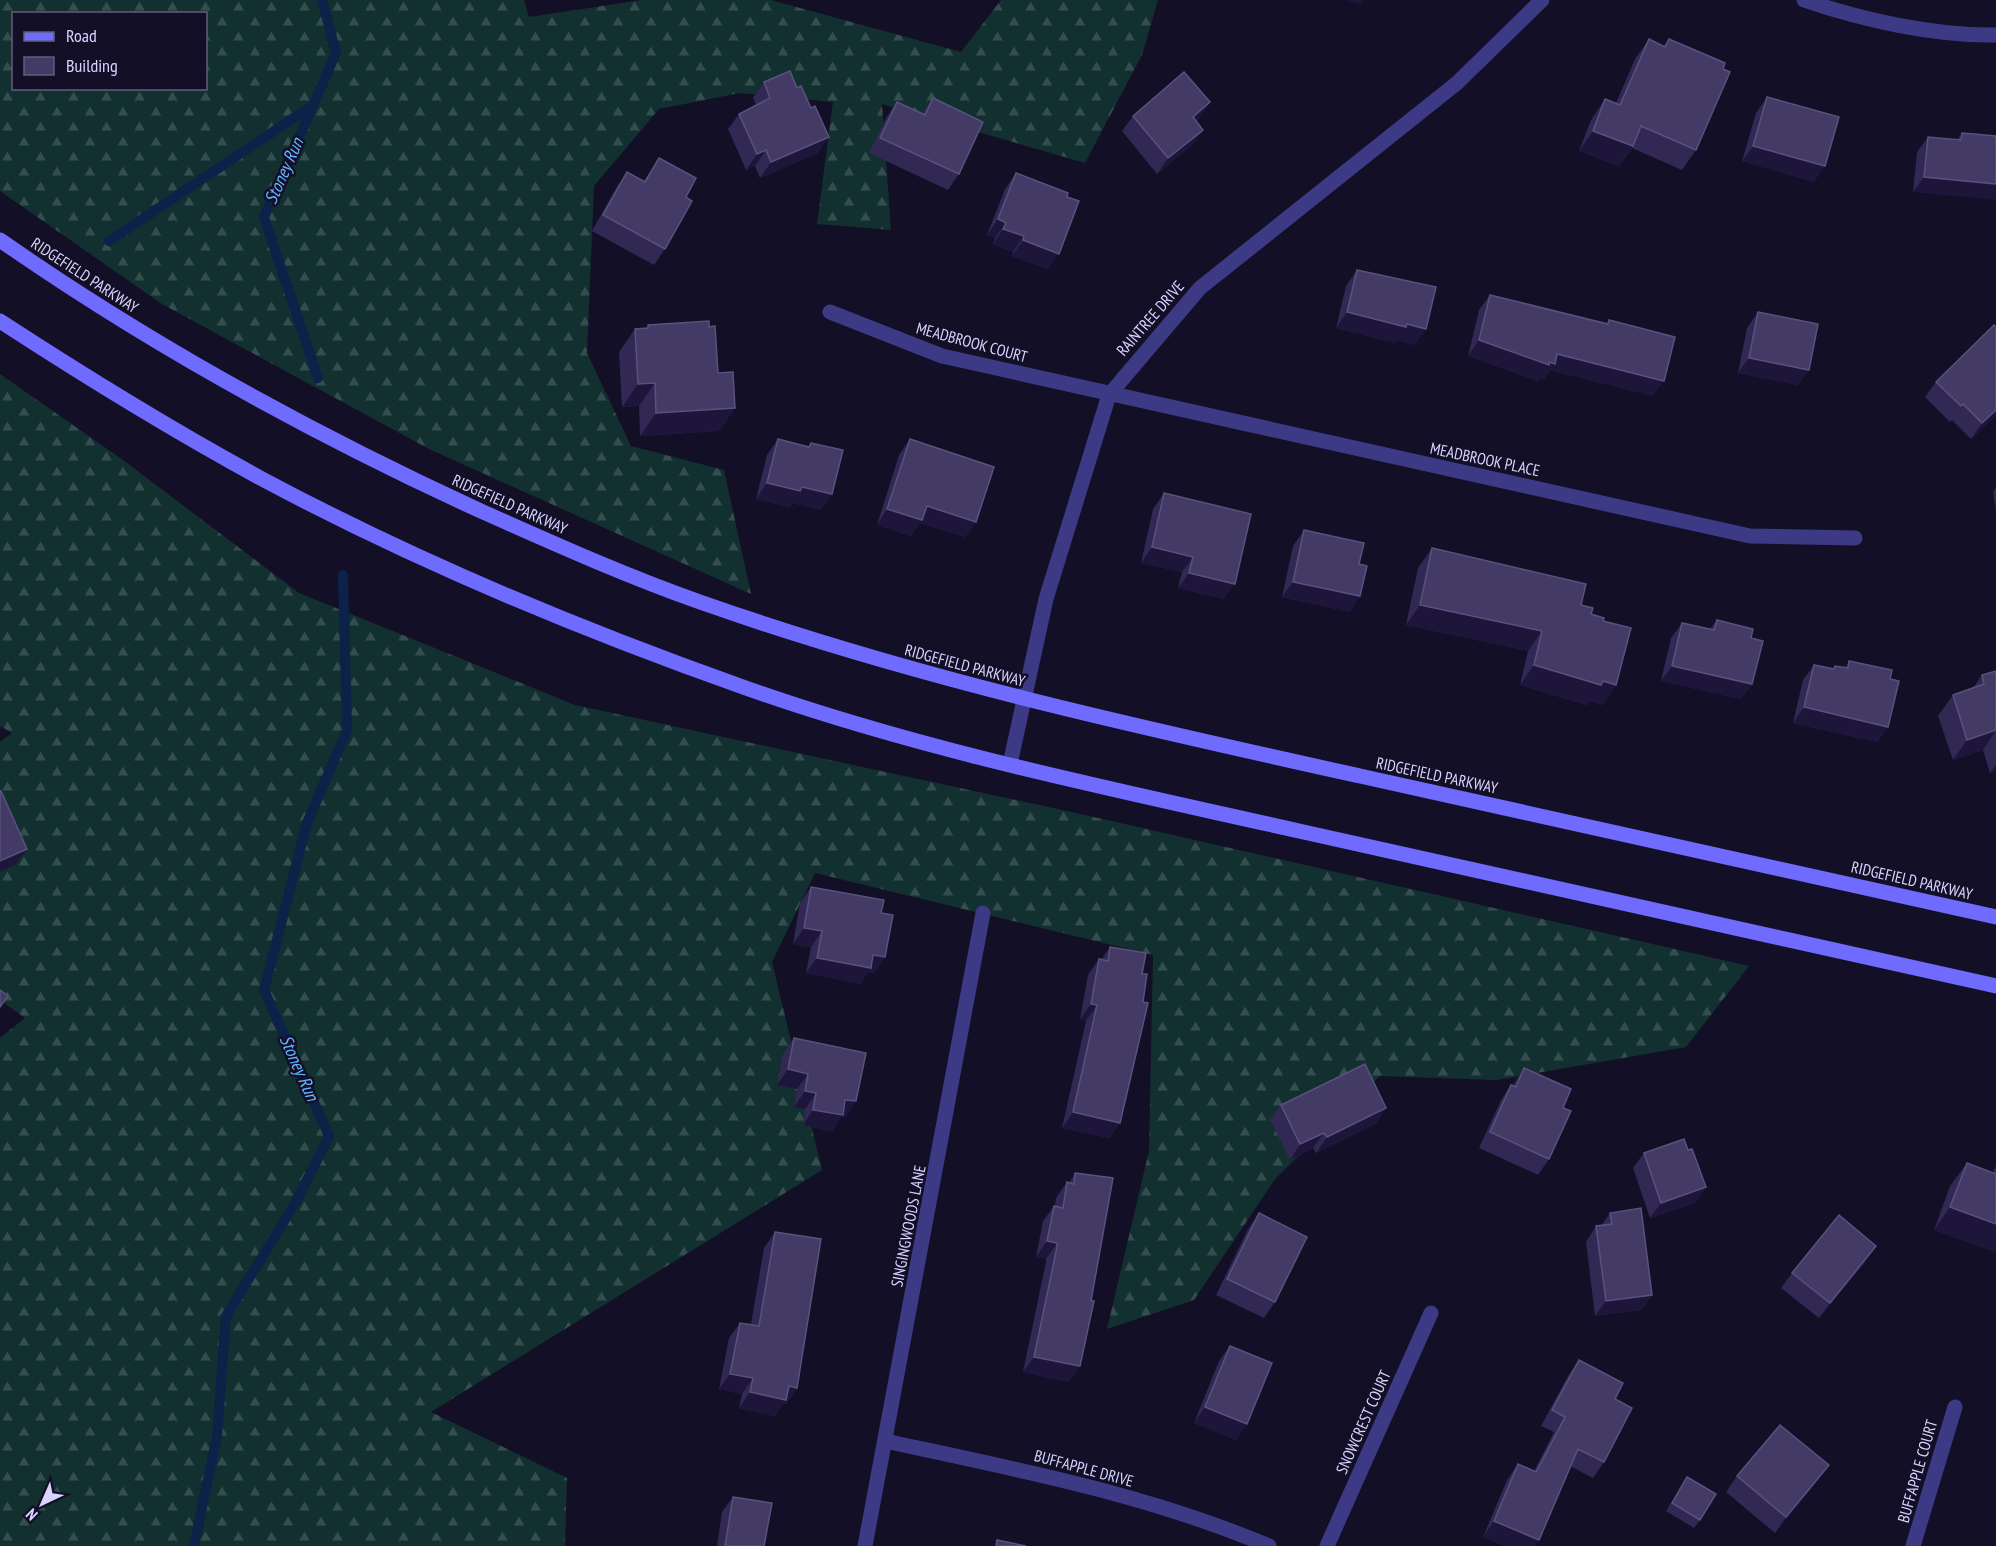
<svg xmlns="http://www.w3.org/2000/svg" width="1996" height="1546" viewBox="0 0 1996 1546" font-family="'PT Sans Narrow',sans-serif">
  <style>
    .forest { fill: url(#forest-firs); fill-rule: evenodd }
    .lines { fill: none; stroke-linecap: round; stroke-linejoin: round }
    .stream { stroke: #0c2248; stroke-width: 10 }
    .minor { stroke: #3d3a85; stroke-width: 15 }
    .tertiary { stroke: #3d3a85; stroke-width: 15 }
    .secondary { stroke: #6f6bff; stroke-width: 15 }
    .wall { fill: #312854 }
    .shaded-wall { fill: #1d163a }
    .building { fill: #433a66; stroke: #5a527e; stroke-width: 1.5 }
    .labels { text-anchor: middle; stroke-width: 5; stroke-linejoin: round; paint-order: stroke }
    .street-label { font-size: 16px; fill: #d9d4ff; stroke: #130f26 }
    .water-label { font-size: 18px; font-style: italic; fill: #62b6ff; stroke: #130f26 }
  </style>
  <defs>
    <pattern id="forest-firs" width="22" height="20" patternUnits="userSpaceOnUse" patternTransform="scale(1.5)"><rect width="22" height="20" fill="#12302f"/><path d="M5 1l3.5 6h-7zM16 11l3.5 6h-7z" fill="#344d4e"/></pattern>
  </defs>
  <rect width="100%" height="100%" fill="#130f26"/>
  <!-- forest -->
  <g class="forest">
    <path d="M0 0H524L529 17 642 0H771L961 52 1001 0H1158L1142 55 1085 163 882 104 891 230 817 224 833 102 740 93 659 109 594 186 587 353 631 446 724 470 751 594 429 449 162 304 0 191ZM14 14H206V88H14Z"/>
    <polygon points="0,374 123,460 299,593 575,705 1085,815 1749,966 1686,1047 1497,1080 1380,1076 1275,1179 1194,1300 1107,1329 1149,1151 1153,955 815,873 772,962 822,1170 431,1412 567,1478 565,1546 0,1546 0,1038 25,1018 0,1000 0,742 12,733 0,726"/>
  </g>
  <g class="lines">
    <!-- stream -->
    <g class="stream">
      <polyline points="109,241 313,105"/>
      <polyline points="318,378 264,217 336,53 322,0"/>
      <polyline points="194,1546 217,1436 226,1316 297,1200 329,1136 264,990 307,823 347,730 343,575"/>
    </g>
    <!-- minor -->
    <g class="minor">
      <path d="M1804 0C1862 20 1934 36 1996 35"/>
      <polyline points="830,312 942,356 1750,536 1855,538"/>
      <path d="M885 1441C1015 1469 1146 1494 1269 1546"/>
      <polyline points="865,1546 983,913"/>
      <polyline points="1327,1546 1431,1313"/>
      <polyline points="1913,1546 1955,1407"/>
    </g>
    <!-- tertiary -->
    <polyline class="tertiary" points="1010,764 1046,599 1109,395 1200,288 1457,83 1542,0"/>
    <!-- secondary -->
    <g class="secondary">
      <path d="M0 240C152 346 315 435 483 512 555 544 626 576 700 602 915 678 1138 727 1360 776 1572 823 1784 870 1996 917"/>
      <path d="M0 321C86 377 174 431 264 480 418 562 579 629 743 687 923 751 1113 789 1299 831 1532 882 1764 934 1996 986"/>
    </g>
  </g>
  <!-- wall -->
  <g class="wall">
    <polygon points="1649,39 1664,46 1669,39 1696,150 1682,170 1632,148 1619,166 1579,151 1591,120 1605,99 1616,103 1635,59"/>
    <polygon points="764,82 818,153 760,178 755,166 746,170 728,129 739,114 756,105 753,98"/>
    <polygon points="1767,97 1814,182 1742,161 1756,113"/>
    <polygon points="933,98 959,174 948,190 869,153 886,118 897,102 922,114"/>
    <polygon points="1210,102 1199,118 1196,121 1203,130 1192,145 1157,174 1122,131 1133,116"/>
    <polygon points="1962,133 1996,136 1913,192 1917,152 1928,137 1957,140"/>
    <polygon points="659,158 686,197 665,249 654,265 592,231 616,188 627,172 644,181"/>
    <polygon points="1016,173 1067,197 1048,269 1012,256 1013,252 993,244 995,238 987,235 1005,189"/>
    <polygon points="1357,270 1415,345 1397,340 1395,343 1336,328 1346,286"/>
    <polygon points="1490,295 1606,324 1609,320 1653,396 1550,370 1544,379 1539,378 1538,381 1468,356 1479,310"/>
    <polygon points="1758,312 1809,370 1798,385 1738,373 1747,328"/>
    <polygon points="648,325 709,327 718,373 735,408 719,431 640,436 639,406 622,407 619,352 635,329 646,328"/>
    <polygon points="1996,327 1996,415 1971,439 1952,420 1950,422 1925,397 1936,382"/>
    <polygon points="778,439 808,447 811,443 821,510 792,503 790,507 756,499 767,455"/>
    <polygon points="910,439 976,522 965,537 920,523 911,536 877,525 899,455"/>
    <polygon points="1996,487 1996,511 1993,492"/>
    <polygon points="1164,493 1224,599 1178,588 1182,572 1141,563 1153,509"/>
    <polygon points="1304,530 1359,564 1350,612 1282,597 1293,546"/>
    <polygon points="1432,548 1581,605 1591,614 1603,621 1603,705 1590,701 1587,705 1520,685 1528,651 1406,625 1418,568"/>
    <polygon points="1717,620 1751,638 1752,684 1741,699 1661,681 1671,638 1682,623 1710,629"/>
    <polygon points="1849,661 1890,679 1888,727 1877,742 1793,723 1803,680 1814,665 1833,669 1835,666 1845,668"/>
    <polygon points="1996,671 1996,771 1990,773 1983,750 1953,760 1938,716 1953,695 1973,688 1982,675"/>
    <polygon points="811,887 881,913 885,957 874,973 868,972 860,984 806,973 811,947 793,944 800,903"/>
    <polygon points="1110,947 1120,1123 1109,1138 1062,1128 1086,1021 1080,1019 1088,975 1099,959 1101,960"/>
    <polygon points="794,1038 856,1101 845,1117 842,1116 832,1131 803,1125 805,1109 794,1107 797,1089 777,1085 783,1054"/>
    <polygon points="1524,1068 1563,1108 1549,1159 1538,1175 1479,1148 1501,1100 1511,1085 1513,1085"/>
    <polygon points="1281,1105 1386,1108 1375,1124 1316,1153 1313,1148 1290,1160 1270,1120"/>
    <polygon points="1688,1150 1706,1187 1695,1203 1650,1218 1633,1168 1644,1153"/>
    <polygon points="1967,1163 1992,1173 1996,1166 1996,1252 1934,1230 1950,1186"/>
    <polygon points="1075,1173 1069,1382 1023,1372 1046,1262 1046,1259 1036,1257 1043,1221 1054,1206 1055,1206 1056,1198 1067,1182 1069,1183"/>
    <polygon points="1259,1213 1275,1302 1264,1318 1216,1295 1248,1229"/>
    <polygon points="1610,1213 1652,1295 1641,1310 1595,1316 1586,1242 1596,1226 1601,1226"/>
    <polygon points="775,1232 797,1388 786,1404 784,1403 775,1416 739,1408 742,1394 719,1389 729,1338 740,1323 751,1324 764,1248"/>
    <polygon points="1865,1262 1819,1318 1781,1288 1792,1273"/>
    <polygon points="1230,1346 1236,1440 1194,1423 1219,1361"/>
    <polygon points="1579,1360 1615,1399 1604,1462 1593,1478 1570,1466 1535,1546 1505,1546 1483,1537 1507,1480 1518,1464 1534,1471 1554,1432 1541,1426 1568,1376"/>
    <polygon points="1737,1476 1818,1480 1775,1533 1726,1492"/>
    <polygon points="1687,1477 1700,1520 1694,1528 1666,1511"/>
    <polygon points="733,1497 764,1546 717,1546 722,1512"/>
  </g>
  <!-- shaded-wall -->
  <g class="shaded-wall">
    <polygon points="1346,0 1364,0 1361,4"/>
    <polygon points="1210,102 1199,118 1182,133 1193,117"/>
    <polygon points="1203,130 1192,145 1157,174 1168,158"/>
    <polygon points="1593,131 1633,146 1619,166 1579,151"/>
    <polygon points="829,137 818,153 760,178 771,162"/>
    <polygon points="1753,146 1825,166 1814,182 1742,161"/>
    <polygon points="766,150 755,166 746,170 757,154"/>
    <polygon points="1924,177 1996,184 1996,200 1913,192"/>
    <polygon points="998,219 1006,223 995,238 987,235"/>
    <polygon points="1003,229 1024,236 1013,252 993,244"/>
    <polygon points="1023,240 1059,254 1048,269 1012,256"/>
    <polygon points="1347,312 1407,324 1426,329 1415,345 1397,340 1395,343 1336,328"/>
    <polygon points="1479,340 1557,354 1664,381 1653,396 1550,370 1544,379 1539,378 1538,381 1468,356"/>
    <polygon points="1749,358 1809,370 1798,385 1738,373"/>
    <polygon points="655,383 639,406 622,407 638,384"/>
    <polygon points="735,408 719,431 640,436 656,413"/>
    <polygon points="1996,410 1996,415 1971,439 1982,423"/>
    <polygon points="767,483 802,487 832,494 821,510 792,503 790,507 756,499"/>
    <polygon points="927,506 976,522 965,537 920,523 911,536 877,525 887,509"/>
    <polygon points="1152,547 1193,557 1182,572 1141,563"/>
    <polygon points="1189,573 1235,584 1224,599 1178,588"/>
    <polygon points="1293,582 1360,596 1350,612 1282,597"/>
    <polygon points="1420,605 1542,631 1528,651 1406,625"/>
    <polygon points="1534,665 1603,681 1616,685 1603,705 1590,701 1587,705 1520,685"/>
    <polygon points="1672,666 1752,684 1741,699 1661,681"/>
    <polygon points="1804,707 1888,727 1877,742 1793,723"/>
    <polygon points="1996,730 1983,750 1953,760 1967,740"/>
    <polygon points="1996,765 1996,771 1990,773"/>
    <polygon points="27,849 16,864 0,872 0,861"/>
    <polygon points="804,928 822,931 811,947 793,944"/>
    <polygon points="873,955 885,957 874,973 868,972 860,984 806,973 817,958"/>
    <polygon points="1091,1004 1097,1005 1086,1021 1080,1019"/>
    <polygon points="788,1069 808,1074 797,1089 777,1085"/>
    <polygon points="805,1091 816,1093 805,1109 794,1107"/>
    <polygon points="845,1100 856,1101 845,1117 842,1116 832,1131 803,1125 813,1110"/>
    <polygon points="1386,1108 1375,1124 1316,1153 1327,1137"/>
    <polygon points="1073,1112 1120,1123 1109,1138 1062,1128"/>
    <polygon points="1324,1133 1313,1148 1290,1160 1300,1144"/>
    <polygon points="1706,1187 1695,1203 1650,1218 1661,1203"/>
    <polygon points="1950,1207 1996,1224 1996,1252 1934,1230"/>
    <polygon points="1047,1241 1057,1243 1046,1259 1036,1257"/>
    <polygon points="1876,1246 1865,1262 1819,1318 1830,1303"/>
    <polygon points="1652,1295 1641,1310 1595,1316 1606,1301"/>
    <polygon points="1034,1357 1080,1366 1069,1382 1023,1372"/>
    <polygon points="730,1374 753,1378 742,1394 719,1389"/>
    <polygon points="789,1386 797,1388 786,1404 784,1403 775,1416 739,1408 750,1392"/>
    <polygon points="1205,1407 1247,1424 1236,1440 1194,1423"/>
    <polygon points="1829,1465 1818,1480 1775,1533 1786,1517"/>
    <polygon points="1494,1521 1539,1540 1535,1546 1505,1546 1483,1537"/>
  </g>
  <!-- building -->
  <g class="building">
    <polygon points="1649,39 1665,47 1669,39 1725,63 1723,69 1730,72 1696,150 1641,126 1633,146 1593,131 1605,99 1620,105"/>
    <polygon points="790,71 797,88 801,86 811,108 815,106 829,137 771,162 766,150 757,154 739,114 770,98 764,82"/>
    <polygon points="1184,72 1210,102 1193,117 1203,130 1168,158 1133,116"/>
    <polygon points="1767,97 1839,117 1825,166 1753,146"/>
    <polygon points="933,98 983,122 959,174 880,138 897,102 925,115"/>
    <polygon points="1962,133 1996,136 1996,184 1924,177 1928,137 1961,140"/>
    <polygon points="659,158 696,178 686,197 692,201 665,249 603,215 627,172 645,182"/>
    <polygon points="1016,173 1068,193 1067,197 1079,201 1059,254 1023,240 1024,236 1003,229 1006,223 998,219"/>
    <polygon points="1357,270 1436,287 1426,329 1407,324 1406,327 1347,312"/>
    <polygon points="1490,295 1608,324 1609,320 1675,337 1664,381 1557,354 1555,364 1549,362 1549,365 1479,340"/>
    <polygon points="1758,312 1818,324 1809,370 1749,358"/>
    <polygon points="709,321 709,327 715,326 718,373 733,372 735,408 656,413 655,383 638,384 635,329 648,328 648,325"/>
    <polygon points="1994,325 1996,327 1996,410 1982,423 1963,404 1961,406 1936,382"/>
    <polygon points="778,439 809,447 811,443 843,450 832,494 802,487 800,491 767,483"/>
    <polygon points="910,439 994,467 976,522 927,506 922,520 887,509"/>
    <polygon points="1164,493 1251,514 1235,584 1189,573 1193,557 1152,547"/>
    <polygon points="1304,530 1364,543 1359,564 1367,566 1360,596 1293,582"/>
    <polygon points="1432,548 1586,584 1581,605 1593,608 1591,614 1604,618 1603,621 1631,628 1616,685 1603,681 1601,685 1534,665 1542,631 1420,605"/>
    <polygon points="1717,620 1753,629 1751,638 1763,641 1752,684 1672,666 1682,623 1714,630"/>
    <polygon points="1849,661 1892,670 1890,679 1899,681 1888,727 1804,707 1814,665 1834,669 1835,666 1848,668"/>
    <polygon points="1996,671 1996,730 1967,740 1953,695 1984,684 1982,675"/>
    <polygon points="0,791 1,791 27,849 0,861"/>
    <polygon points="811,887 884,900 881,913 893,915 885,957 873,955 871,968 817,958 822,931 804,928"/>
    <polygon points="1110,947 1146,953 1142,974 1147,974 1143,1002 1148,1003 1120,1123 1073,1112 1097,1005 1091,1004 1099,959 1108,961"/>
    <polygon points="0,990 8,996 0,1007"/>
    <polygon points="794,1038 866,1053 856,1101 845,1100 843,1115 813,1110 816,1093 805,1091 808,1074 788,1069"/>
    <polygon points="1365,1064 1386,1108 1327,1137 1324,1133 1300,1144 1281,1105"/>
    <polygon points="1524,1068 1571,1089 1563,1108 1571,1111 1549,1159 1490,1132 1511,1085 1516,1087"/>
    <polygon points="1684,1139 1688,1150 1692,1149 1706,1187 1661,1203 1644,1153"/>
    <polygon points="1967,1163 1996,1174 1996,1224 1950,1207"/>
    <polygon points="1075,1173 1113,1178 1091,1301 1094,1301 1080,1366 1034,1357 1057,1247 1057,1243 1047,1241 1054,1206 1063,1208 1067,1182 1074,1184"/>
    <polygon points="1641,1208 1652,1295 1606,1301 1596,1226 1612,1224 1610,1213"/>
    <polygon points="1259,1213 1307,1237 1275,1302 1227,1279"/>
    <polygon points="1839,1215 1876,1246 1830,1303 1792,1273"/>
    <polygon points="775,1232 821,1239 797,1388 789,1386 786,1400 750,1392 753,1378 730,1374 740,1323 759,1326"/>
    <polygon points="1230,1346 1272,1363 1247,1424 1205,1407"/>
    <polygon points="1579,1360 1623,1383 1615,1399 1632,1408 1604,1462 1578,1449 1539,1540 1494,1521 1518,1464 1536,1472 1565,1417 1552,1410"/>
    <polygon points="1780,1425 1829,1465 1786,1517 1737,1476"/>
    <polygon points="1687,1477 1716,1494 1700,1520 1672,1503"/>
    <polygon points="733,1497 772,1503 764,1546 725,1546"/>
    <polygon points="997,1540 1026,1546 996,1546"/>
  </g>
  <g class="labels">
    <!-- street labels -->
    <g class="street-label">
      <text transform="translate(85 275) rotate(33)" y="6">RIDGEFIELD PARKWAY</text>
      <text transform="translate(1150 318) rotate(-49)" y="6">RAINTREE DRIVE</text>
      <text transform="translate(972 342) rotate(15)" y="6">MEADBROOK COURT</text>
      <text transform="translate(1485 459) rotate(12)" y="6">MEADBROOK PLACE</text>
      <text transform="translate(510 504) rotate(24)" y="6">RIDGEFIELD PARKWAY</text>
      <text transform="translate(965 665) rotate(15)" y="6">RIDGEFIELD PARKWAY</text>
      <text transform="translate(1437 775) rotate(12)" y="6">RIDGEFIELD PARKWAY</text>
      <text transform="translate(1912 880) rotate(13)" y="6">RIDGEFIELD PARKWAY</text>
      <text transform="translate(908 1226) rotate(-79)" y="6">SINGINGWOODS LANE</text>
      <text transform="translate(1363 1422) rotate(-66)" y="6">SNOWCREST COURT</text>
      <text transform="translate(1084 1468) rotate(15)" y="6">BUFFAPPLE DRIVE</text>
      <text transform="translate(1917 1471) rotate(-74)" y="6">BUFFAPPLE COURT</text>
    </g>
    <!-- water labels -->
    <g class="water-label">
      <text transform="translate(284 171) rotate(-66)" y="6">Stoney Run</text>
      <text transform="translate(299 1068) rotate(66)" y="6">Stoney Run</text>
    </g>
  </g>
  <!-- legend -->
  <rect x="12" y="12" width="195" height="78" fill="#130f26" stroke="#625e7d" stroke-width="1.5"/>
  <rect x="24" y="32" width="30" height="9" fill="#6f6bff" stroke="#625e7d" stroke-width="1.5"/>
  <text x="66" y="42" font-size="18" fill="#d9d4ff">Road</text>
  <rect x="24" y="57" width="30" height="18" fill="#433a66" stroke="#625e7d" stroke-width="1.5"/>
  <text x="66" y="72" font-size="18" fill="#d9d4ff">Building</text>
  <!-- north arrow -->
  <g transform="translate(42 1504) rotate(224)" stroke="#130f26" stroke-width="4.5" paint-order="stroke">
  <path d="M0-4.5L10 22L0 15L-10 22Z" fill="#d9d4ff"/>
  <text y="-9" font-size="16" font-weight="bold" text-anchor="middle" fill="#d9d4ff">N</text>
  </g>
</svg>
